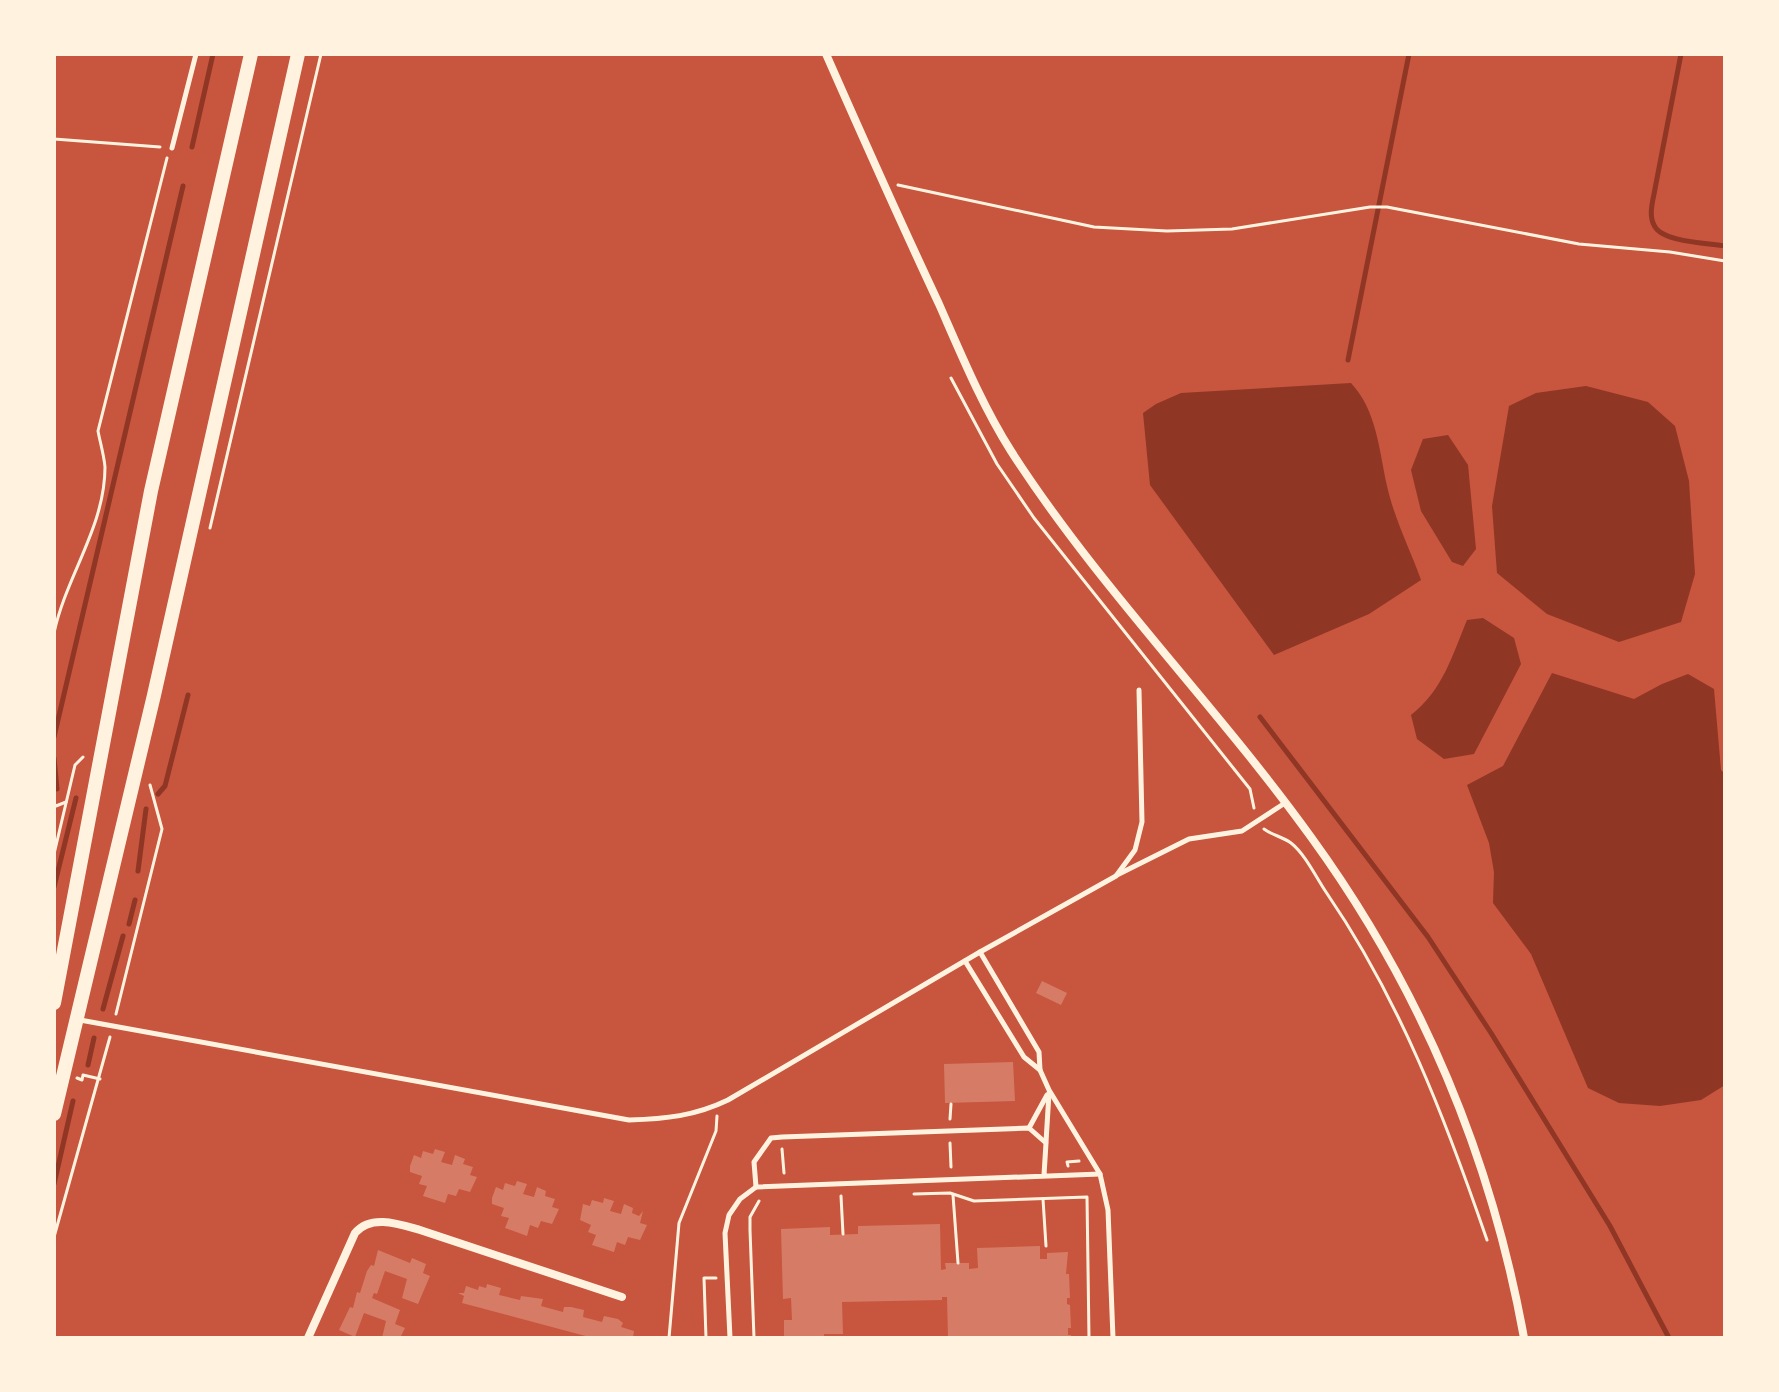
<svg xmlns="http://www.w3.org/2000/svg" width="1779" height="1392" viewBox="0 0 1779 1392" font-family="Cabin,sans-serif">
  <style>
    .water { fill: #8f3625 }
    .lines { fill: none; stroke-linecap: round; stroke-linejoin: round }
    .stream { stroke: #8f3625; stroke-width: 5 }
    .building { fill: #d67c66 }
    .path { stroke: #fff3e0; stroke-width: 3 }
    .service { stroke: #fff3e0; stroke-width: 5 }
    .minor { stroke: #fff3e0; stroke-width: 8 }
    .secondary { stroke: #fff3e0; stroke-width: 14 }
  </style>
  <rect width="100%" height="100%" fill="#c8553d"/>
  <!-- water -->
  <g class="water">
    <path d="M1351 383C1377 411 1379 450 1387 486 1394 518 1410 549 1421 580L1369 614 1274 655 1150 485 1143 413 1156 404 1181 393Z"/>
    <polygon points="1586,386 1648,402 1675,426 1689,481 1695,574 1681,622 1619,642 1547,614 1497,573 1492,506 1509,406 1536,393"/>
    <polygon points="1448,435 1468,465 1476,549 1463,566 1452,562 1421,511 1411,470 1423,439"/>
    <path d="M1483 618 1514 638 1521 664 1474 754 1444 759 1417 739 1411 715C1443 690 1452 656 1467 620Z"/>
    <polygon points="1552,673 1634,699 1662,684 1688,674 1714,689 1721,770 1725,774 1725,1085 1701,1100 1660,1106 1619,1103 1588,1088 1531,954 1493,903 1494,872 1489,843 1467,785 1503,766"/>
  </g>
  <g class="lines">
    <!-- stream -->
    <g class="stream">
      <path d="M1681 54 1654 194C1652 204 1649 216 1654 225 1661 242 1707 243 1725 246"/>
      <polyline points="192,147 213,54"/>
      <polyline points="1348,360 1409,54"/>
      <polyline points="1260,717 1428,937 1491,1033 1610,1226 1669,1338"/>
      <polyline points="54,737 183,186"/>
      <polyline points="54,758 57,789"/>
      <polyline points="158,794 165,786 188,695"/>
      <polyline points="138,871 146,809"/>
      <polyline points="54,887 76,798"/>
      <polyline points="129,924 135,900"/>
      <polyline points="103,1009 123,936"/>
      <polyline points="88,1065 94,1038"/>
      <polyline points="54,1184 73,1101"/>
    </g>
  </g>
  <!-- building -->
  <g class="building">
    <polygon points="1042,981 1067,993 1061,1005 1036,993"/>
    <polygon points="1013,1062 1015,1101 945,1103 944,1064"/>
    <polygon points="435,1149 445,1152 441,1162 452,1165 455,1155 465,1159 463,1164 473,1167 470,1175 477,1177 470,1192 459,1189 456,1196 448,1194 445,1203 423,1196 427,1186 419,1184 422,1176 410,1172 410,1166 414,1155 421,1158 423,1151 433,1154"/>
    <polygon points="517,1181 527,1184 523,1194 534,1197 537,1187 546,1191 545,1196 555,1199 552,1207 559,1209 552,1224 541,1221 538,1228 530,1225 527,1236 505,1228 509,1218 501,1216 504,1208 492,1204 492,1198 496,1187 503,1190 505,1183 515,1186"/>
    <polygon points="604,1198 614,1201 610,1211 621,1214 624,1204 633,1208 632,1213 639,1216 643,1211 640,1223 647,1225 640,1240 628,1237 625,1245 617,1242 614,1252 592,1245 596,1235 588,1232 591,1225 580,1220 583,1204 590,1206 592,1200 603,1203"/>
    <polygon points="940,1224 941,1270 946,1269 945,1263 969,1263 969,1269 978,1268 977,1248 1040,1246 1040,1259 1047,1259 1047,1253 1068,1252 1066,1274 1069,1274 1070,1298 1067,1298 1067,1304 1070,1305 1071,1328 1068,1328 1068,1335 1071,1335 1071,1338 948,1338 947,1297 942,1297 942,1300 842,1302 843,1334 824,1334 824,1338 784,1338 784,1320 792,1320 791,1298 783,1299 781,1229 830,1227 830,1235 858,1234 858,1226"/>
    <polygon points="378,1250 410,1263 412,1258 426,1264 423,1273 430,1276 418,1304 402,1298 407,1279 385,1271 377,1294 374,1293 372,1298 400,1310 395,1324 405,1328 401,1336 403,1338 382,1338 386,1321 364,1313 355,1337 339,1330 350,1307 353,1308 357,1292 360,1293 367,1271 371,1265 374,1266"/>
    <polygon points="487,1284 501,1288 499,1295 520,1300 521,1296 543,1299 541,1306 563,1312 564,1307 571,1307 584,1310 583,1317 602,1322 604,1316 618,1319 623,1323 621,1327 634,1331 633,1338 593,1338 462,1303 464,1296 458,1293 464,1293 466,1286 478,1290 479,1286 486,1288"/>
  </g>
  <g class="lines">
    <!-- path -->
    <g class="path">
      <polyline points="54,139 160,147"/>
      <polyline points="898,185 1094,227 1167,231 1232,229 1370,207 1387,207 1579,244 1670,252 1725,261"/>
      <polyline points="951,378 997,464 1034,518 1250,789 1254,808"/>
      <polyline points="210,528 321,54"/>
      <path d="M54 633C66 576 105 527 105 467 104 455 100 442 98 431L167 158"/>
      <polyline points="54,803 56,806 66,802"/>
      <path d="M1264 829C1272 835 1283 837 1291 843 1305 854 1316 877 1326 892 1400 1000 1445 1118 1487 1240"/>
      <polyline points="54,854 75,765 83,757"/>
      <polyline points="116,1014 162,829 150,785"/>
      <polyline points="77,1078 82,1080 83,1075 100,1079"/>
      <polyline points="950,1119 951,1104"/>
      <polyline points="950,1143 951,1167"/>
      <polyline points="782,1149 784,1173"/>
      <polyline points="1068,1166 1067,1162 1079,1161"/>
      <polyline points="914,1194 950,1193 974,1201 1087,1197 1089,1338"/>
      <polyline points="953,1195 958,1263"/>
      <polyline points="841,1196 843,1234"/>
      <polyline points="1043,1199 1046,1246"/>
      <polyline points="54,1237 110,1037"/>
      <polyline points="669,1338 679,1223 716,1131 717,1116"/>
      <polyline points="706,1338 704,1278 716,1278"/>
      <polyline points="754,1338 750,1230 750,1217 759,1201"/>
    </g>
    <!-- service -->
    <g class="service">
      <polyline points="172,148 196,54"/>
      <polyline points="1117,875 1189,839 1242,831 1285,803"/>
      <polyline points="980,952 1039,1052 1040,1070 1049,1090 1100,1174 1108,1210 1113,1338"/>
      <polyline points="965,961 1024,1057 1040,1070"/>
      <path d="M80 1020 629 1120C665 1119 695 1116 728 1100L980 952 1116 876 1135 850 1142 822 1139 690"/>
      <polyline points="1029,1128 1047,1095"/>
      <polyline points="1046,1142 1049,1093"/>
      <polyline points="1044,1175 1046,1143 1029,1128 782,1137 771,1138 754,1162 756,1187 1100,1174"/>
      <polyline points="730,1338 725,1233 729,1215 740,1199 756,1187"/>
    </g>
    <!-- minor -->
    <g class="minor">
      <path d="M826 54C863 138 900 221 939 304 961 354 982 405 1011 451 1099 588 1216 705 1311 837 1420 987 1491 1156 1524 1338"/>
      <path d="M308 1338 355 1233C371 1214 399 1224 420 1230L622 1297"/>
    </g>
    <!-- secondary -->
    <g class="secondary">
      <polyline points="54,1003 151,491 251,54"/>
      <polyline points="54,1114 154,695 298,54"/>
    </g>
  </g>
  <!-- border -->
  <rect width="1779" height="1392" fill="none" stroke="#fff3e0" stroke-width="112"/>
</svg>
